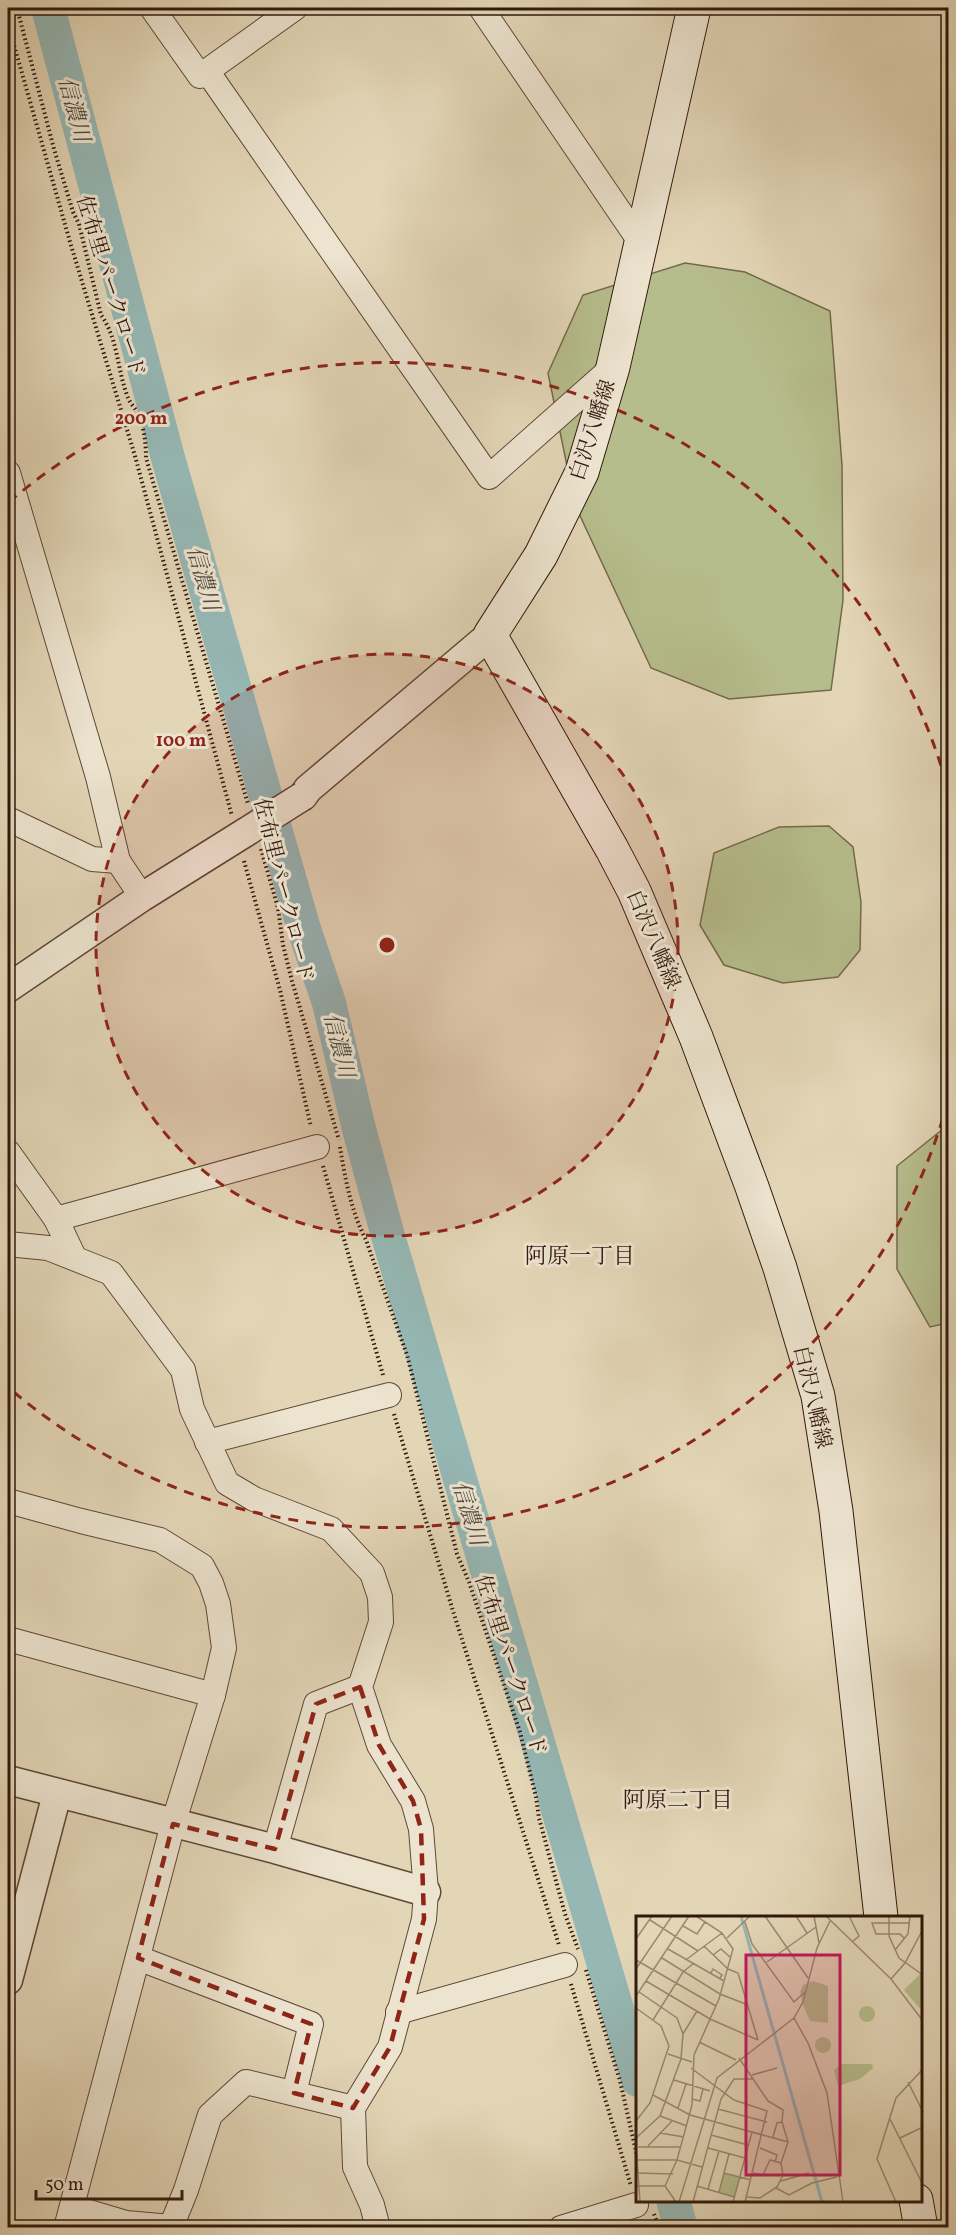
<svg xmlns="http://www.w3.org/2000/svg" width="956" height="2235" viewBox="0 0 956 2235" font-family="Vollkorn,'Noto Serif JP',serif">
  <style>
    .green { fill: #b6bd8c; stroke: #746a4c; stroke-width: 1.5 }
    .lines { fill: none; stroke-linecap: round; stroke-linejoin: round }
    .river { stroke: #96b8b5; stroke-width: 34 }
    .minor-casing { stroke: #5e4837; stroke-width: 26 }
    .tertiary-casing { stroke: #5e4837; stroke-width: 31 }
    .secondary-casing { stroke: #31180c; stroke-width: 35 }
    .path { stroke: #31180c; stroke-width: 4; stroke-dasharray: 1.5 3; stroke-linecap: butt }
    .minor { stroke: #ede4d0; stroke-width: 24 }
    .tertiary { stroke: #ede4d0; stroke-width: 28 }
    .secondary { stroke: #ede4d0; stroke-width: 33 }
    .tertiary-bridge-casing { stroke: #5e4837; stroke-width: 31; stroke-linecap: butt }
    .tertiary-bridge { stroke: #ede4d0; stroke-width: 28 }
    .marked { fill: none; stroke: #8f2418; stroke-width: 4.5; stroke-dasharray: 12 8; stroke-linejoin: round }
    .ring { fill: none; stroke: #8f2418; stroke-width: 3; stroke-dasharray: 10 8 }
    .labels { text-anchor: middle; stroke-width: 6; stroke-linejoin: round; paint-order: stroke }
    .street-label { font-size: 21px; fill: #31180c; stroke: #ede4d0 }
    .water-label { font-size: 22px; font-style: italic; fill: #4f483f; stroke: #ede4d0 }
    .neighbourhood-label { font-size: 22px; fill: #31180c; stroke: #ede4d0 }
    .inset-river { fill: none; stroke: #96b8b5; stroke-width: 3 }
    .inset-road { fill: none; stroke: #9c8a73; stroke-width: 1.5 }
    .view { fill: #c2185b; fill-opacity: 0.15; stroke: #c2185b; stroke-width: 3 }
    .inset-edge { fill: none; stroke: #31180c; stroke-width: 3 }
    .centre { fill: #8f2418; stroke: #ede4d0; stroke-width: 3 }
    .ring-label { font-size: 18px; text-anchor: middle; font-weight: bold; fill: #8f2418; stroke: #ede4d0; stroke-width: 6; stroke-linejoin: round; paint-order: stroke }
  </style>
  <rect width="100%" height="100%" fill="#e3d6b7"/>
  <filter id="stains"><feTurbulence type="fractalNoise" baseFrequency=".00333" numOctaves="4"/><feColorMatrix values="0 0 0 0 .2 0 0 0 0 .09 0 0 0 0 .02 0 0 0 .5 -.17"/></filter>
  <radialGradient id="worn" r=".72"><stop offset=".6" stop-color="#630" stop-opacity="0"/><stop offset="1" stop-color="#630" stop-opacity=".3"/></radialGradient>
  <!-- green -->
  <g class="green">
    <polygon points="685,263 745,272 830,311 842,465 843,600 831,690 729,699 651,668 575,505 548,373 583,295"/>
    <polygon points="829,826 853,847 861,902 860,950 838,977 783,983 724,965 700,925 714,853 779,827"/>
    <polygon points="948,1125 948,1323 930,1327 897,1269 897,1166"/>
  </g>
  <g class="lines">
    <!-- river -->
    <g class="river">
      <polyline points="48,8 168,458 304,929 329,1003 359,1129 388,1236 638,2080"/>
      <polyline points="673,2200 681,2228"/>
    </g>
    <defs>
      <g id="minor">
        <polyline points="152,8 200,76 295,8"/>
        <polyline points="481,8 641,243"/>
        <polyline points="207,71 489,477 613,367"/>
        <polyline points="8,473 98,777 118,861 142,897"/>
        <polyline points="8,819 92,859 118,861"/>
        <polyline points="8,1152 56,1219 74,1257"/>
        <polyline points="56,1219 317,1147"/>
        <polyline points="8,1244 48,1248 111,1273 183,1370 192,1409 227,1483 254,1499 331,1529 372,1573 380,1597 381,1622 360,1687 379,1745 413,1801 421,1829 426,1892 424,1919 390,2047 353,2108 355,2167 372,2205 378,2228"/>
        <polyline points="207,1442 389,1395"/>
        <polyline points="8,1501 81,1521 160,1540 202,1566 211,1583 218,1604 224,1648 213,1695 173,1824 66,2228"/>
        <polyline points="8,1639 213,1695"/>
        <polyline points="275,1849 316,1704 360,1687"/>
        <polyline points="138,1958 311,2024 294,2093"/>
        <polyline points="398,2012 565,1965"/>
        <polyline points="72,2207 126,2223 171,2227 186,2190 210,2115 246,2082 353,2108"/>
        <polyline points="561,2228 636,2205"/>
      </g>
      <g id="tertiary">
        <polyline points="303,796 308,789 490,635"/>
        <polyline points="8,988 142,897 246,832"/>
        <polyline points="8,1780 275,1849 426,1892"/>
        <polyline points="8,1980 57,1794"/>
      </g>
      <g id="secondary">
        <polyline points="694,8 613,367 582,472 541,555 490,635 612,849 634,891 696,1037 752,1187 780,1268 818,1396 836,1511 881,1917"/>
        <polyline points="916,2200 921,2228"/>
      </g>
    </defs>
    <!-- minor casing -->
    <use href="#minor" class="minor-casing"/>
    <!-- tertiary casing -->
    <use href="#tertiary" class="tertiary-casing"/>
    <!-- secondary casing -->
    <use href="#secondary" class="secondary-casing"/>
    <!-- path -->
    <g class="path">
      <path d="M17 8 54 149 73 212 79 224 101 315C119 340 117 373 129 400 131 404 135 408 137 412 144 426 146 443 146 458L248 804"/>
      <polyline points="8,24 70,242 135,456 232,816"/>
      <polyline points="261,849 278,908 283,945 292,981 339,1140"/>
      <polyline points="244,861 280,990 311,1127"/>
      <path d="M340 1147C345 1178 351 1211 366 1240L407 1355 457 1554 469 1582 520 1732 536 1797 539 1818 565 1914 578 1949"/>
      <polyline points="323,1166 383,1375"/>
      <polyline points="394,1414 453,1611 559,1945"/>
      <polyline points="586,1970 620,2081 638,2160"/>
      <polyline points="571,1984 631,2186"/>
      <polyline points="654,2214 659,2228"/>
    </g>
    <!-- minor -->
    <use href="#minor" class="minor"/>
    <!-- tertiary -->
    <use href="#tertiary" class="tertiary"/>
    <!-- secondary -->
    <use href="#secondary" class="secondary"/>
    <defs>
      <polyline id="tertiary-bridge" points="246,832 303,796"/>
    </defs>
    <!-- tertiary-bridge casing -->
    <use href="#tertiary-bridge" class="tertiary-bridge-casing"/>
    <!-- tertiary-bridge -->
    <use href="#tertiary-bridge" class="tertiary-bridge"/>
  </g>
  <!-- marked area -->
  <path class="marked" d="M360 1687 379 1745 413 1801 421 1829 424 1919 390 2047 353 2108 294 2093 311 2024 138 1958 173 1824 275 1849 316 1704Z"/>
  <!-- distance rings -->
  <circle cx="387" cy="945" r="291" fill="#8f2418" fill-opacity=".12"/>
  <g class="ring">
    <circle cx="387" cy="945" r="291"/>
    <path d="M948 1101A582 582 0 0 1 9 1388M9 502A582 582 0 0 1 948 789"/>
  </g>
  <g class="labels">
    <!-- street labels -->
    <g class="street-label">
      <text transform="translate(111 286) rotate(73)" y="7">佐布里パークロード</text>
      <text transform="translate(592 430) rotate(-72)" y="7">白沢八幡線</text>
      <text transform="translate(284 890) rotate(76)" y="7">佐布里パークロード</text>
      <text transform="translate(654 939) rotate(67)" y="7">白沢八幡線</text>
      <text transform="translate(813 1397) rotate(77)" y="7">白沢八幡線</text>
      <text transform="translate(511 1665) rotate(72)" y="7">佐布里パークロード</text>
    </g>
    <!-- water labels -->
    <g class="water-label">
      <text transform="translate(75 109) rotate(75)" y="8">信濃川</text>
      <text transform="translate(204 578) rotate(74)" y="8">信濃川</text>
      <text transform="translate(340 1045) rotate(76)" y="8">信濃川</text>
      <text transform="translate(470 1513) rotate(73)" y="8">信濃川</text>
    </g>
    <!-- neighbourhood labels -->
    <g class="neighbourhood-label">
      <text x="580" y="1263">阿原一丁目</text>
      <text x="678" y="1807">阿原二丁目</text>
    </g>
  </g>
  <!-- overview -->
  <g transform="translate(636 1916)">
    <rect width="286" height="286" fill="#e3d6b7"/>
    <path d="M284 58 286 60V95L268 74ZM177 65 192 70V107L174 105 167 89 164 76 167 69ZM223 98a8 8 0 1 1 16 0a8 8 0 1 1-16 0ZM179 129a8 8 0 1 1 16 0a8 8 0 1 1-16 0ZM206 148H236L237 152 224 163 202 170 198 154ZM88 257 104 261 98 281 83 276Z" fill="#b6bd8c"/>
    <path class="inset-river" d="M105 0 186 286"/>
    <path class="inset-road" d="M129 0 172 62M160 0 171 17M178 0 183 27M190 0 255 63 287 105M213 0 223 20 216 26M253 0V20L263 42 287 59M14 4 62 35M194 5 181 32 167 86 158 102 172 127 191 177 207 286M109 6 116 28 158 86 169 76M47 10 61 18 69 6M91 22 114 0M0 23 16 0M269 23 264 18H240L236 7H274M68 30 92 53 102 57 122 124M32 33 88 65M259 34 272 18 274 0M77 39 85 33 95 42M26 42 84 78 112 89M51 43 86 17M0 44 80 90M131 46 180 11M0 53 36 0M75 57 77 53 86 59 84 62M255 63 269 47 287 13M10 65 74 103 122 124M0 80 53 0M0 92 25 110 33 130 14 187 0 205M17 104 47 56 58 47M47 118 61 95M63 126 100 144M32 138 56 146M103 142 132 185 147 194 146 206 152 226 145 247 147 259 141 271 124 282 111 281M55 152 98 184 131 195 109 286M116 159 141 152M38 164 74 175M272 166 287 196M17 179 54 199 152 226M56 183 64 185 67 173M42 192 50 168M82 193 131 206M24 200 51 210M254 203 287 269M24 217 48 221M75 219 112 229M137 221 141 207 146 206M0 222 24 200 45 143 47 118 41 102 3 76M264 222 287 211M0 226 4 286M12 230 36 205M2 231H45M72 232 109 242M124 232 141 239 139 246M0 244H41L66 251M0 257 37 258M88 257 115 264M117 257 127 259 134 244 145 247M145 265 173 257M0 270H29M29 270 41 244 56 189 58 139 83 83 97 33 86 17 60 0M29 270 40 286M61 270 98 281M140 272 153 279 176 267 201 261M72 273 83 235M83 276 93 238M43 286 81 162 158 102M57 286 85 183 98 163H117M97 286 116 216M260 286 241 243 260 182 287 153"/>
    <path class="view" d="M110 39H204V259H110Z"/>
    <rect width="286" height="286" class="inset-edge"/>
  </g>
  <circle cx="387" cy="945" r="9" class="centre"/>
  <g class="ring-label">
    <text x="141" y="424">200 m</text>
    <text x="181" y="746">100 m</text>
  </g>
  <!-- margin -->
  <rect width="956" height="2235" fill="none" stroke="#e3d6b7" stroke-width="30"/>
  <rect x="9" y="9" width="938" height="2217" fill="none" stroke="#31180c" stroke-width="3"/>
  <rect x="15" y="15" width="926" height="2205" fill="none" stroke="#31180c" stroke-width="1.5"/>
  <!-- scale -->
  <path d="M36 2190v9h146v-9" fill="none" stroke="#31180c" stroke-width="3"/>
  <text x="45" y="2190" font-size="18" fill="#31180c" stroke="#ede4d0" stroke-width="4.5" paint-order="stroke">50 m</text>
  <rect width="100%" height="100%" filter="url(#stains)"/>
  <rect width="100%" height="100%" fill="url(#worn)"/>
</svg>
